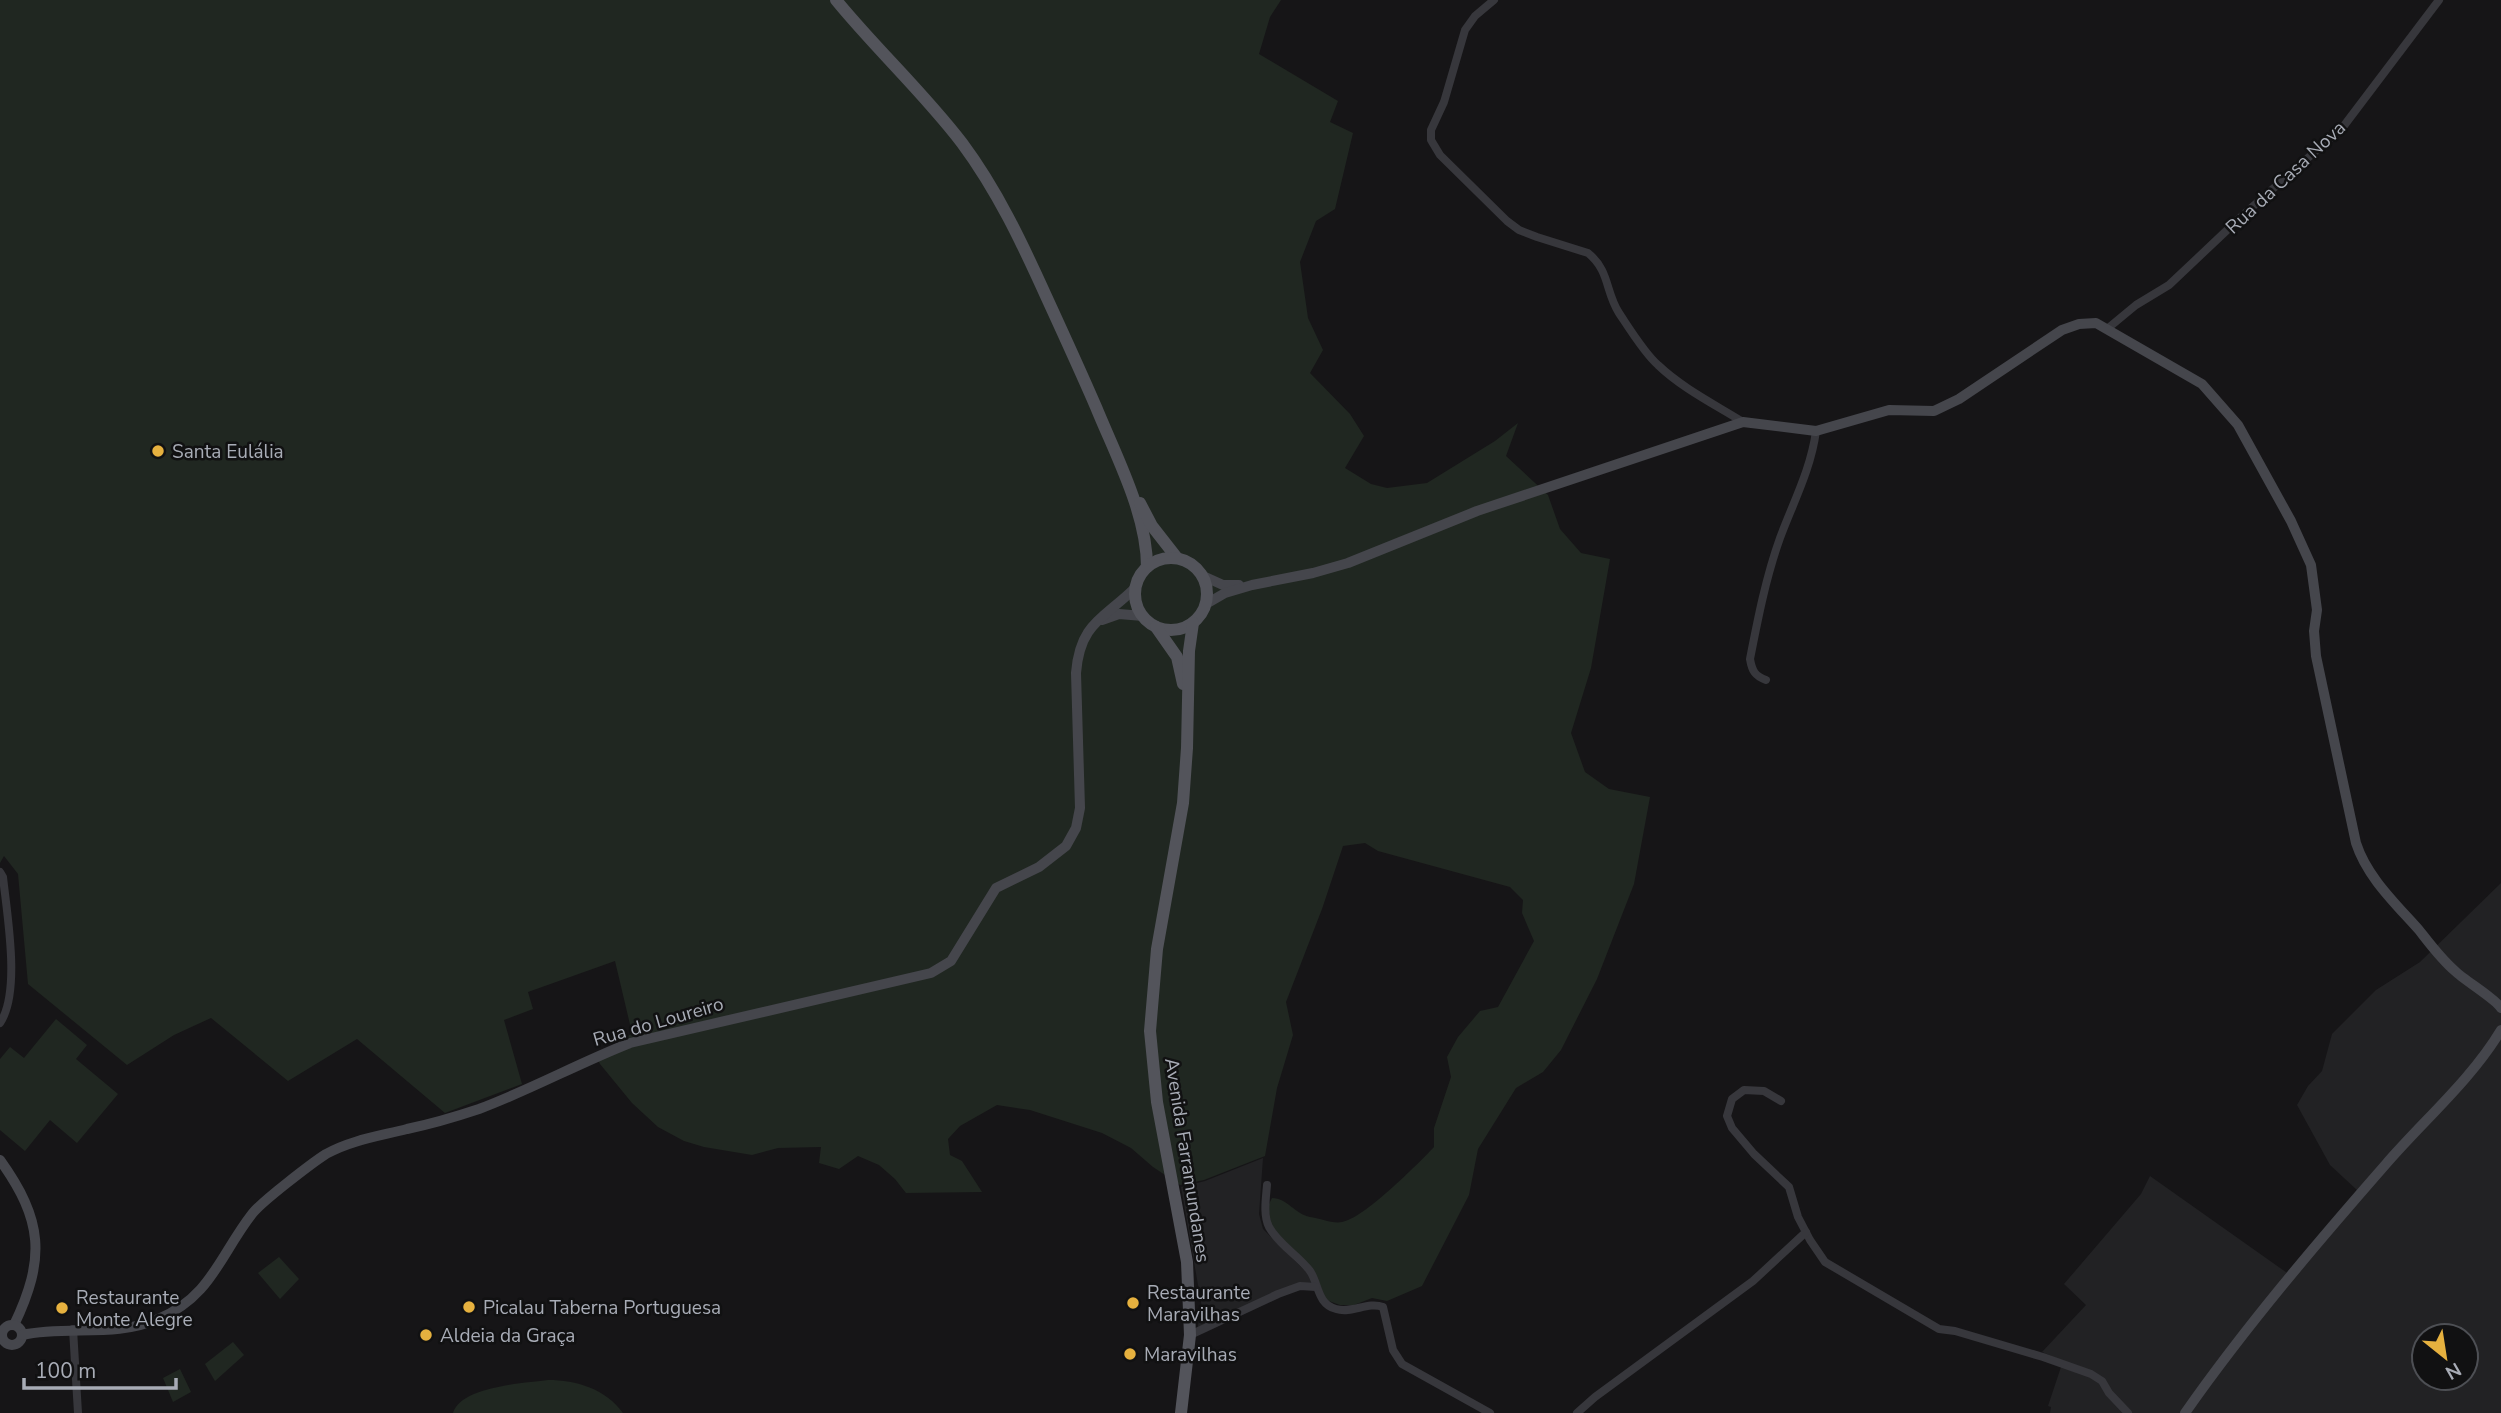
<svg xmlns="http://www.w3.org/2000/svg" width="2501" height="1413" viewBox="0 0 2501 1413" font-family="'Nunito Sans',sans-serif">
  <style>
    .built { fill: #222224; fill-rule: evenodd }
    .green { fill: #202721 }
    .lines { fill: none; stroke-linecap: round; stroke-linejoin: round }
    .street { stroke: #37373c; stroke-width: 8 }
    .secondary { stroke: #45464c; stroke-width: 10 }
    .primary { stroke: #53545b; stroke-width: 12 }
    .poi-dot { fill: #e6b13f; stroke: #111112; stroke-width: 2.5 }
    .labels { text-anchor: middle; stroke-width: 5; stroke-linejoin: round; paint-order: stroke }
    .street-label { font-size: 19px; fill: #a8acb6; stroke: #111112 }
    .poi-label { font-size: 19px; fill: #a8acb6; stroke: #111112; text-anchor: start }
  </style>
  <rect width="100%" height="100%" fill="#161517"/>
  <!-- built -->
  <g class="built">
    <path d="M2501 883V1413H2050L2051 1407 2048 1406 2063 1361 2042 1352 2086 1305 2064 1284 2141 1194 2150 1176 2290 1275 2358 1191 2330 1165 2297 1105 2308 1086 2322 1071 2332 1034 2376 990 2420 962ZM2424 1336H2466V1378H2424Z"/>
    <polygon points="1263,1158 1259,1214 1263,1229 1309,1275 1314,1285 1300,1284 1196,1334 1202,1308 1181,1187 1205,1181"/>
  </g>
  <!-- green -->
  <g class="green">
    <path d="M0 0H1281L1270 17 1259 54 1338 101 1330 122 1353 133 1335 209 1316 221 1300 262 1308 318 1323 350 1310 373 1350 414 1364 436 1345 468 1371 484 1387 488 1427 483 1495 441 1518 423 1506 456 1548 495 1560 529 1581 553 1610 559 1591 668 1571 733 1585 772 1609 789 1650 797 1634 884 1597 979 1561 1050 1543 1072 1516 1088 1478 1149 1469 1195 1422 1286 1387 1301 1372 1298 1354 1305H1340L1329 1301 1323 1297 1319 1284 1271 1225 1268 1206 1272 1198C1287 1198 1295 1214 1310 1217 1319 1218 1333 1224 1342 1222 1363 1219 1418 1164 1434 1147V1128L1451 1077 1447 1057 1458 1037 1480 1011 1498 1007 1534 941 1522 913 1523 900 1510 887 1378 851 1365 843 1343 846 1322 909 1286 1002 1293 1035 1277 1088 1265 1156 1204 1180 1180 1185 1153 1167 1131 1148 1102 1133 1030 1110 997 1105 960 1126 948 1139 950 1155 962 1161 982 1192 906 1193 895 1179 879 1165 858 1156 839 1169 819 1163 821 1147 778 1148 752 1155 704 1147 684 1141 658 1127 632 1103 600 1064 598 1060 632 1033 615 961 528 992 533 1009 504 1020 522 1084 445 1113 357 1039 288 1081 211 1018 174 1035 127 1065 28 984 18 874 4 856 0 863Z"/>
    <polygon points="56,1019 87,1045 76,1059 118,1094 77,1143 50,1120 25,1151 0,1130 0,1059 10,1047 24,1058"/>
    <polygon points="279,1257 299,1279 280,1299 258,1273"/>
    <polygon points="233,1342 244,1355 215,1381 205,1364"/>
    <polygon points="180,1369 191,1392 173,1402 163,1378"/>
    <path d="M548 1380C576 1380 606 1389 623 1413H453C461 1386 525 1383 548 1380Z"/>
  </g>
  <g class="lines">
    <!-- street -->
    <g class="street">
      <path d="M1494 0 1475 16 1465 30 1444 102 1431 130V140L1440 155 1507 221 1519 230 1537 237 1588 253C1610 271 1605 291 1619 313 1629 328 1645 354 1658 365 1682 388 1714 404 1743 422"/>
      <polyline points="2107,329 2136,305 2169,285 2242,216 2343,127 2439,0"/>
      <path d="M1766 680C1755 676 1752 671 1750 659 1758 618 1766 577 1780 538 1793 503 1811 469 1816 431"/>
      <path d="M0 872 3 877C7 915 21 992 0 1023"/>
      <polyline points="1781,1101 1764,1091 1744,1090 1732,1099 1727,1116 1732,1128 1754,1154 1789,1187 1798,1217 1810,1240 1825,1262 1939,1329 1955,1331 2043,1357 2091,1374 2102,1381 2109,1393 2128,1413"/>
      <path d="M1267 1185C1266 1198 1263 1215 1269 1227 1279 1245 1298 1255 1310 1271 1319 1284 1317 1304 1336 1309 1352 1314 1368 1301 1383 1307L1393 1350 1402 1364 1490 1413"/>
      <polyline points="73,1329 78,1413"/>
      <polyline points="1190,1335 1278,1294 1300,1286 1316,1287"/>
      <polyline points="1577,1413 1595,1397 1753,1281 1806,1232"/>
    </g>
    <!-- secondary -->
    <g class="secondary">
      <polyline points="1203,576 1223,585 1239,585"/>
      <path d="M1206 604 1225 593 1252 585 1313 573 1348 563 1477 511 1743 422 1816 431 1889 410 1934 411 1959 399 2062 330 2079 324 2096 323 2202 384 2238 425 2291 521 2311 565 2317 610 2314 631 2316 656 2356 843C2367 877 2395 903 2419 930 2430 944 2441 959 2455 971 2464 980 2497 1000 2501 1008"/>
      <polyline points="1102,620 1119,614 1143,616"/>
      <path d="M0 1160C43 1220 46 1258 14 1325"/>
      <circle cx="12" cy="1335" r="10"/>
      <path d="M22 1335C68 1325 115 1338 158 1319 211 1297 220 1255 252 1214 261 1202 312 1163 326 1154 351 1140 380 1136 407 1129 431 1124 455 1117 479 1109 530 1090 579 1063 630 1043L931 973 951 961 996 888 1039 867 1066 846 1076 828 1080 808 1076 673C1080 622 1104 619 1136 587"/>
      <path d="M2185 1413C2246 1326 2316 1244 2386 1164 2424 1120 2471 1080 2501 1030"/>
    </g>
    <!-- primary -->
    <g class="primary">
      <path d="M836 0C876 49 923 92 962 143 997 190 1022 243 1046 296 1063 333 1080 370 1096 407 1116 456 1147 514 1147 567"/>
      <polyline points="1140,503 1152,526 1177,558"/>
      <circle cx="1171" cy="594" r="36"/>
      <polyline points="1156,627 1177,657 1183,684"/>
      <polyline points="1181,1413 1190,1335 1187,1262 1157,1102 1150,1031 1157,949 1183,803 1187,748 1189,651 1193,623"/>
    </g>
  </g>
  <!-- markers -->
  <g class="poi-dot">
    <circle cx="158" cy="451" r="7"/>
    <circle cx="1133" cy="1303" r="7"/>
    <circle cx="469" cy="1307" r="7"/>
    <circle cx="62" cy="1308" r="7"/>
    <circle cx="426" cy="1335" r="7"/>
    <circle cx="1130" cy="1354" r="7"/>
  </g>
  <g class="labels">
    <!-- street labels -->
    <g class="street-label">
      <text transform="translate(2285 177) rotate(-43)" y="7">Rua da Casa Nova</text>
      <text transform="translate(658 1021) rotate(-16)" y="7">Rua do Loureiro</text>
      <text transform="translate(1188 1160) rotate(81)" y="7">Avenida Farramundanes</text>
    </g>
    <!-- poi labels -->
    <g class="poi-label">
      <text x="172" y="458">Santa Eulália</text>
      <text x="1147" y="1299">Restaurante<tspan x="1147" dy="22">Maravilhas</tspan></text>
      <text x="76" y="1304">Restaurante<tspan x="76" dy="22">Monte Alegre</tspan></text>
      <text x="483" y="1314">Picalau Taberna Portuguesa</text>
      <text x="440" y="1342">Aldeia da Graça</text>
      <text x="1144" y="1361">Maravilhas</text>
    </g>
  </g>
  <!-- north arrow -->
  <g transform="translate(2445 1357) rotate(150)"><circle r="33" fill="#111112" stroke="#4d4f54" stroke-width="2"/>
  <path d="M0-5L12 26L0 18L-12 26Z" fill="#e6b13f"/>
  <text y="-10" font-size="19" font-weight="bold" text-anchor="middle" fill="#a8acb6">N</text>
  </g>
  <!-- scale -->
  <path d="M24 1378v10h152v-10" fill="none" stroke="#a8acb6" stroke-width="3.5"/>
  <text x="35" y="1378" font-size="21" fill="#a8acb6" stroke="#111112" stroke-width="5" paint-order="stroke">100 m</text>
</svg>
